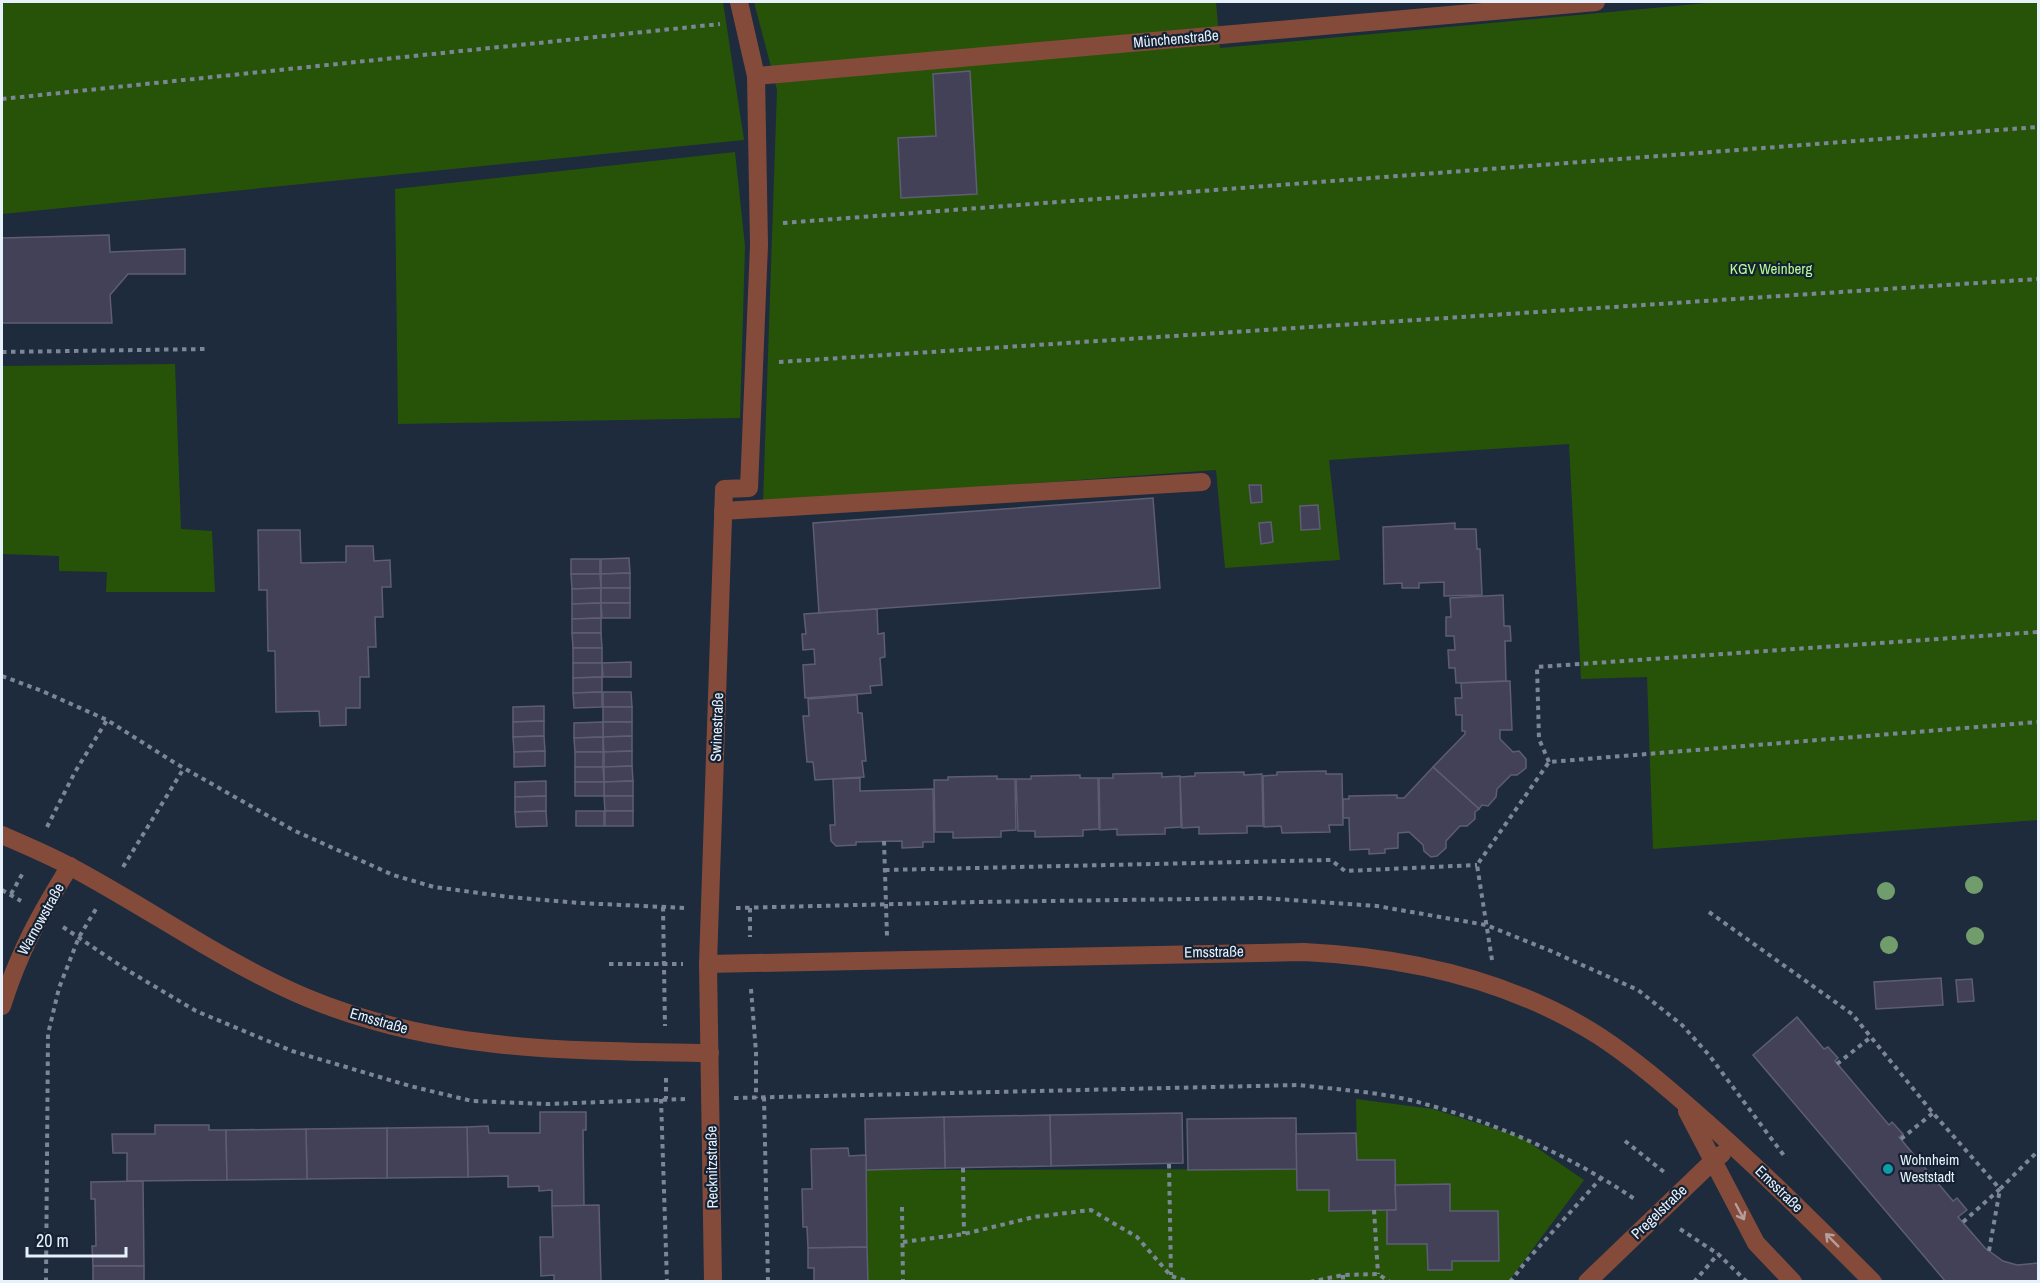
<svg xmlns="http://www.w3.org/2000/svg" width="2040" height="1283" viewBox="0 0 2040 1283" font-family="'Archivo Narrow',sans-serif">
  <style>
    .green { fill: #275309 }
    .building { fill: #434157; stroke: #5e5d74; stroke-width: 1.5 }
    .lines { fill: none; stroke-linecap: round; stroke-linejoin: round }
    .path { stroke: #7b8796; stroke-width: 4; stroke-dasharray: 4.5 4.5; stroke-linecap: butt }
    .minor { stroke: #844b3b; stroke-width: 18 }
    .tree { fill: #719d6c }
    .oneway { stroke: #b69e9c }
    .culture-dot { fill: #0f9aa8; stroke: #142132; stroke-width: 2 }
    .labels { text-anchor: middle; stroke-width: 4.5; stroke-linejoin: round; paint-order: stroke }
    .street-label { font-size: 15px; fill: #e7f1fc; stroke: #142132 }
    .park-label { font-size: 15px; fill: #b5fb94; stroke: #142132 }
    .poi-label { font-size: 15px; fill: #e7f1fc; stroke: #142132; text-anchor: start }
  </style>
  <rect width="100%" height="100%" fill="#1d2b3c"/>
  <!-- green -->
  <g class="green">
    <polygon points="2,2 723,2 744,140 2,214"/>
    <polygon points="754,2 1216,2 1220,48 1718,2 2038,2 2038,820 1653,849 1647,677 1581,679 1569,444 1329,460 1340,560 1225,568 1216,470 763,503 777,90"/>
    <polygon points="735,152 745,246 740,418 398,424 395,189"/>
    <polygon points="175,364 181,529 212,531 215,592 106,592 107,572 59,571 59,556 2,554 2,366"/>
    <polygon points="1356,1099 1433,1109 1521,1137 1584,1180 1509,1281 868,1282 866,1170 1297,1169 1329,1190 1387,1210 1387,1244 1427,1244 1428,1270 1452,1261 1498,1261 1450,1211 1449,1184 1395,1185 1395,1160 1357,1160"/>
  </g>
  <!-- building -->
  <g class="building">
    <polygon points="970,71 977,194 901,198 898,138 936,136 933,74"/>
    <polygon points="109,235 110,252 185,249 185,274 128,274 110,295 112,323 2,323 2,238"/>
    <polygon points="1249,485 1261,485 1262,502 1251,503"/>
    <polygon points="1153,498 1160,588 819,613 813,523"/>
    <polygon points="1318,505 1320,529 1301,530 1300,506"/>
    <polygon points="1271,522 1273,542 1261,544 1259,523"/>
    <polygon points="1455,523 1455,529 1476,529 1477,549 1480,549 1482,595 1444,596 1444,582 1419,583 1419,588 1402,588 1402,583 1384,584 1383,527"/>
    <polygon points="258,530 300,530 301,563 346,562 346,546 373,546 374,561 390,560 391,587 382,587 383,617 375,617 376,647 368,647 369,677 360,677 360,708 346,708 346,725 320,726 319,711 276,712 275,651 268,651 267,590 259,590"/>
    <polygon points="629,558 630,573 601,574 601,559"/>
    <rect x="571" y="559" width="29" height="15"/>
    <polygon points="630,573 630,588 601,588 601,574"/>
    <polygon points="571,574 600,574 601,588 572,589"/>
    <polygon points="601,588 601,603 572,604 572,589"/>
    <rect x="601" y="588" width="29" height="15"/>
    <polygon points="1503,595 1504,626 1510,626 1511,641 1505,641 1506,681 1456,683 1455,668 1449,668 1448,650 1455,650 1454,636 1446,636 1446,617 1451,617 1450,598"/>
    <polygon points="601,603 601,618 572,619 572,604"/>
    <polygon points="601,603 630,603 630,618 602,618"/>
    <polygon points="877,609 878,634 884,633 885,657 880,658 882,685 870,686 871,693 805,698 803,665 815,664 814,649 803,650 802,634 806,634 804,614"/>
    <polygon points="601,618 601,633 572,633 572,619"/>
    <polygon points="572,633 601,633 602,648 573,648"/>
    <rect x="573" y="648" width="29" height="15"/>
    <polygon points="631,662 631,677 603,677 602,663"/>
    <polygon points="573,663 602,663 602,677 573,678"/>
    <polygon points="602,677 602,692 573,693 573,678"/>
    <polygon points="1510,681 1512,730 1500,730 1500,739 1513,752 1519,751 1526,759 1526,768 1517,775 1511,775 1497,789 1496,797 1488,806 1482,805 1479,809 1433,767 1465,734 1465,731 1462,731 1462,715 1456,715 1455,698 1462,698 1461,683"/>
    <polygon points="602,692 602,707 574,708 573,693"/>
    <polygon points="603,692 631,692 632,707 603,707"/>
    <polygon points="857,695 858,713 862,713 866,761 862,761 864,777 815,780 813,762 807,762 803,716 809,716 808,699"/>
    <polygon points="544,706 544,721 513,722 513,707"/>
    <rect x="603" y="707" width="29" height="15"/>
    <polygon points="544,721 544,736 513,737 513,722"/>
    <polygon points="603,722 632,722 632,736 603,737"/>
    <polygon points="603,722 603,737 574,738 574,723"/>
    <polygon points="544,736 545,751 514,752 513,737"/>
    <polygon points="632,736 632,751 604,752 603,737"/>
    <polygon points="603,737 603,752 575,752 574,738"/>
    <polygon points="545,751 545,766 514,767 514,752"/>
    <polygon points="632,751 632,766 604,767 604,752"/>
    <rect x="575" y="752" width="28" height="15"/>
    <polygon points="632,766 633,781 604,782 604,767"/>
    <polygon points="575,767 603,767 604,782 575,782"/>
    <polygon points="1433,767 1479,809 1475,812 1475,819 1467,826 1460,826 1446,841 1446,848 1437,856 1431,857 1424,851 1423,845 1409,832 1398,833 1398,848 1385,849 1385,853 1369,854 1369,849 1350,850 1349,818 1343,818 1343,799 1349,799 1349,796 1397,795 1397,798 1404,798"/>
    <polygon points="1326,771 1326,774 1342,774 1343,825 1329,825 1330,832 1282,833 1281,826 1264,827 1263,776 1277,775 1277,772"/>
    <polygon points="1244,772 1244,775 1262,774 1263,826 1247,826 1247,833 1199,834 1199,827 1182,828 1180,777 1195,776 1195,773"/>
    <polygon points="1162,773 1162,777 1180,776 1181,827 1165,828 1165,834 1117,835 1117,829 1100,830 1099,778 1113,778 1113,774"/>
    <polygon points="1080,775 1080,778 1098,778 1099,829 1083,830 1083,836 1035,837 1035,831 1018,831 1016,779 1031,779 1031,776"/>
    <polygon points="997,776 997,779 1015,779 1016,830 1001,831 1001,837 953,838 953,832 935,832 934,780 948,780 948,777"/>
    <polygon points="860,778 860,791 933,789 934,842 923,842 923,847 902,848 902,841 856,842 856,845 836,846 831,841 830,825 835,825 833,779"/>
    <polygon points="546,781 546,796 515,797 515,782"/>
    <polygon points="633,781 633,796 604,796 604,782"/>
    <rect x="575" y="782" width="29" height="14"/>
    <polygon points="546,796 546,811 515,812 515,797"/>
    <polygon points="604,796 633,796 633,811 605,811"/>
    <polygon points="546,811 547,826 516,827 515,812"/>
    <rect x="576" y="811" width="28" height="15"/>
    <rect x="605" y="811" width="28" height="15"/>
    <polygon points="1941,978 1943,1005 1876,1009 1874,982"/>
    <polygon points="1972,979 1974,1001 1958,1002 1956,980"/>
    <polygon points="1797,1017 1824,1049 1828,1047 1838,1058 1835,1061 1889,1125 1892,1122 1903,1134 1899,1137 1953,1201 1957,1198 1967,1210 1958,1217 1985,1248 2003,1261 2017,1265 2038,1263 2038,1282 1946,1282 1753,1055"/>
    <polygon points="540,1112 586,1112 586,1130 583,1130 584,1206 552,1206 552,1190 539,1191 539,1186 508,1187 508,1176 468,1177 467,1127 488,1126 489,1133 540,1133"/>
    <polygon points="1182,1113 1183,1163 1051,1166 1050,1115"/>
    <polygon points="1050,1115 1051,1166 945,1168 944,1117"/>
    <polygon points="944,1117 945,1168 866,1170 865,1119"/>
    <polygon points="1296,1118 1297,1169 1188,1170 1187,1119"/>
    <polygon points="155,1125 209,1125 209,1130 226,1130 227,1180 127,1181 127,1153 113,1153 112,1134 155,1134"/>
    <polygon points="467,1127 468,1177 387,1178 387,1128"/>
    <polygon points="387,1128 387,1178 307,1179 306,1129"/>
    <polygon points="306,1129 307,1179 227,1180 226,1130"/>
    <polygon points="1356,1133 1357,1160 1395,1160 1396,1210 1329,1211 1329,1190 1297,1190 1296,1134"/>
    <polygon points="848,1148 849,1156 866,1155 867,1247 808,1248 807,1227 803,1227 802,1189 812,1189 811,1149"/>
    <polygon points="143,1181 144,1266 93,1266 92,1246 96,1246 95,1199 91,1199 91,1182"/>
    <polygon points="1450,1184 1450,1211 1498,1211 1499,1261 1452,1261 1452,1270 1428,1270 1427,1244 1387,1244 1387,1210 1396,1210 1395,1185"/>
    <polygon points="599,1205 601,1282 554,1282 554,1275 541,1276 540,1237 553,1237 552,1206"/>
    <polygon points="867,1247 868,1282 814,1282 814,1268 808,1268 808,1248"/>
    <rect x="93" y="1266" width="51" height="16"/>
  </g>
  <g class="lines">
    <!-- path -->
    <g class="path">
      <polyline points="2,99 720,24"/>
      <polyline points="783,223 2038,127"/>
      <polyline points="2,352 206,349"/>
      <polyline points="779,362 2038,279"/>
      <polyline points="2,676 42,691 107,720 175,763 293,830 393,875 434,887 509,897 580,903 686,908"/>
      <polyline points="1549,762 1539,739 1537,667 2038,632"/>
      <polyline points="47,827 75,772 107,720"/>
      <polyline points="884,841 887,936"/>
      <polyline points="123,867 184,768"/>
      <polyline points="885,870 1331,860 1345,871 1477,865"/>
      <polyline points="2,890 21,901"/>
      <polyline points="11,894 24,871"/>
      <polyline points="663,907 665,1026"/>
      <polyline points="736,908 979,902 1262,898 1377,906 1486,925 1551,951 1638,990 1682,1025 1709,1055 1785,1157"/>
      <polyline points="750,908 750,937"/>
      <polyline points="1709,912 1852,1014 1933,1113 2000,1189 2038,1151"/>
      <polyline points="63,927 127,970 196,1011 292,1051 410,1086 472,1101 548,1104 685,1099"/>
      <polyline points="1492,960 1477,865 1549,762 2038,722"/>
      <polyline points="609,964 683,964"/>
      <polyline points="751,989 756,1052 756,1098"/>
      <polyline points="1837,1064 1871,1037"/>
      <polyline points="666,1078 666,1099"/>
      <polyline points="764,1097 768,1282"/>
      <path d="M734 1098 1299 1085C1340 1090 1385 1092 1425 1104 1499 1124 1573 1157 1636 1200"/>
      <polyline points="661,1099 667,1282"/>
      <polyline points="1901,1139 1933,1113"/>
      <polyline points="1625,1141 1664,1172"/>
      <polyline points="1169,1164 1171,1275"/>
      <polyline points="963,1168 964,1234"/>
      <polyline points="902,1207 903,1282"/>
      <polyline points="1374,1210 1378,1274"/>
      <polyline points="1963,1222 2000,1189 1989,1251"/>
      <polyline points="1680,1229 1718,1254 1747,1282"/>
      <polyline points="903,1242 964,1234 1034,1217 1091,1210 1137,1237 1171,1276 1190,1282"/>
      <polyline points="1343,1275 1343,1282"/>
      <polyline points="46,1282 48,1034 59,988 79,937 96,909"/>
      <polyline points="1310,1282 1343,1275 1378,1274 1390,1282"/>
      <polyline points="1510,1282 1528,1259 1602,1177"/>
      <polyline points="1694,1282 1718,1254"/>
    </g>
    <!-- minor -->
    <g class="minor">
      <polyline points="756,76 1596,2"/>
      <polyline points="723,511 1202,482"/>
      <path d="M2 835C25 845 49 855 71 867 150 909 223 962 305 997 435 1052 571 1051 710 1053"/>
      <path d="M708 964 1304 952C1407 957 1511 980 1599 1036 1634 1059 1664 1085 1695 1112 1757 1166 1815 1224 1873 1282"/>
      <path d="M2 1006C19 952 40 914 70 866"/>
      <polyline points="1687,1111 1756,1243 1793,1282"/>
      <polyline points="713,1282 708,964 724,489 749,488 759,245 756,76 739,2"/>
      <polyline points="1587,1282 1713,1161 1722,1154"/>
    </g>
  </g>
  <!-- trees -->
  <g class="tree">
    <circle cx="1974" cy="885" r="9"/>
    <circle cx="1886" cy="891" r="9"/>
    <circle cx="1975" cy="936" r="9"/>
    <circle cx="1889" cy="945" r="9"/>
  </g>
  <!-- one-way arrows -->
  <defs><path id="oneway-shaft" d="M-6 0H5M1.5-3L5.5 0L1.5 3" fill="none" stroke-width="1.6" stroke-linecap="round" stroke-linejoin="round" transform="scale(1.5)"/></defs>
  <g class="oneway">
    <use href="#oneway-shaft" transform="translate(1740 1212) rotate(62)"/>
    <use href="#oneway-shaft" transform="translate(1832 1240) rotate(-135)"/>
  </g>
  <!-- markers -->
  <circle class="culture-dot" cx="1888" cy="1169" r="6"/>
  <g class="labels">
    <!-- street labels -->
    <g class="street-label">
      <text transform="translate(1176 39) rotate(-5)" y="5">Münchenstraße</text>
      <text transform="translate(717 727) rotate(-88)" y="5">Swinestraße</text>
      <text transform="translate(41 919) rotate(-61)" y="5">Warnowstraße</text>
      <text transform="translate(1214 952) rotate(-1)" y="5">Emsstraße</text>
      <text transform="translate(379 1021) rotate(16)" y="5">Emsstraße</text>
      <text transform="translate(712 1167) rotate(-91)" y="5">Recknitzstraße</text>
      <text transform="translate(1779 1189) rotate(44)" y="5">Emsstraße</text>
      <text transform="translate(1659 1212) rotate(-44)" y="5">Pregelstraße</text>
    </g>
    <!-- park labels -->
    <g class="park-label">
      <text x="1771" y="274">KGV Weinberg</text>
    </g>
    <!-- poi labels -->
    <g class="poi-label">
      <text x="1900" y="1165">Wohnheim<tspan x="1900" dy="17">Weststadt</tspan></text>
    </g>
  </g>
  <!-- border -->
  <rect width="2040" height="1283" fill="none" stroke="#e7f1fc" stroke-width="6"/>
  <!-- scale -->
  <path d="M27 1247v9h99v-9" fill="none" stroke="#e7f1fc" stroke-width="3"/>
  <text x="36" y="1247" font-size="18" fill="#e7f1fc" stroke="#142132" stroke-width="4.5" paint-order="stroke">20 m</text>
</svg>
